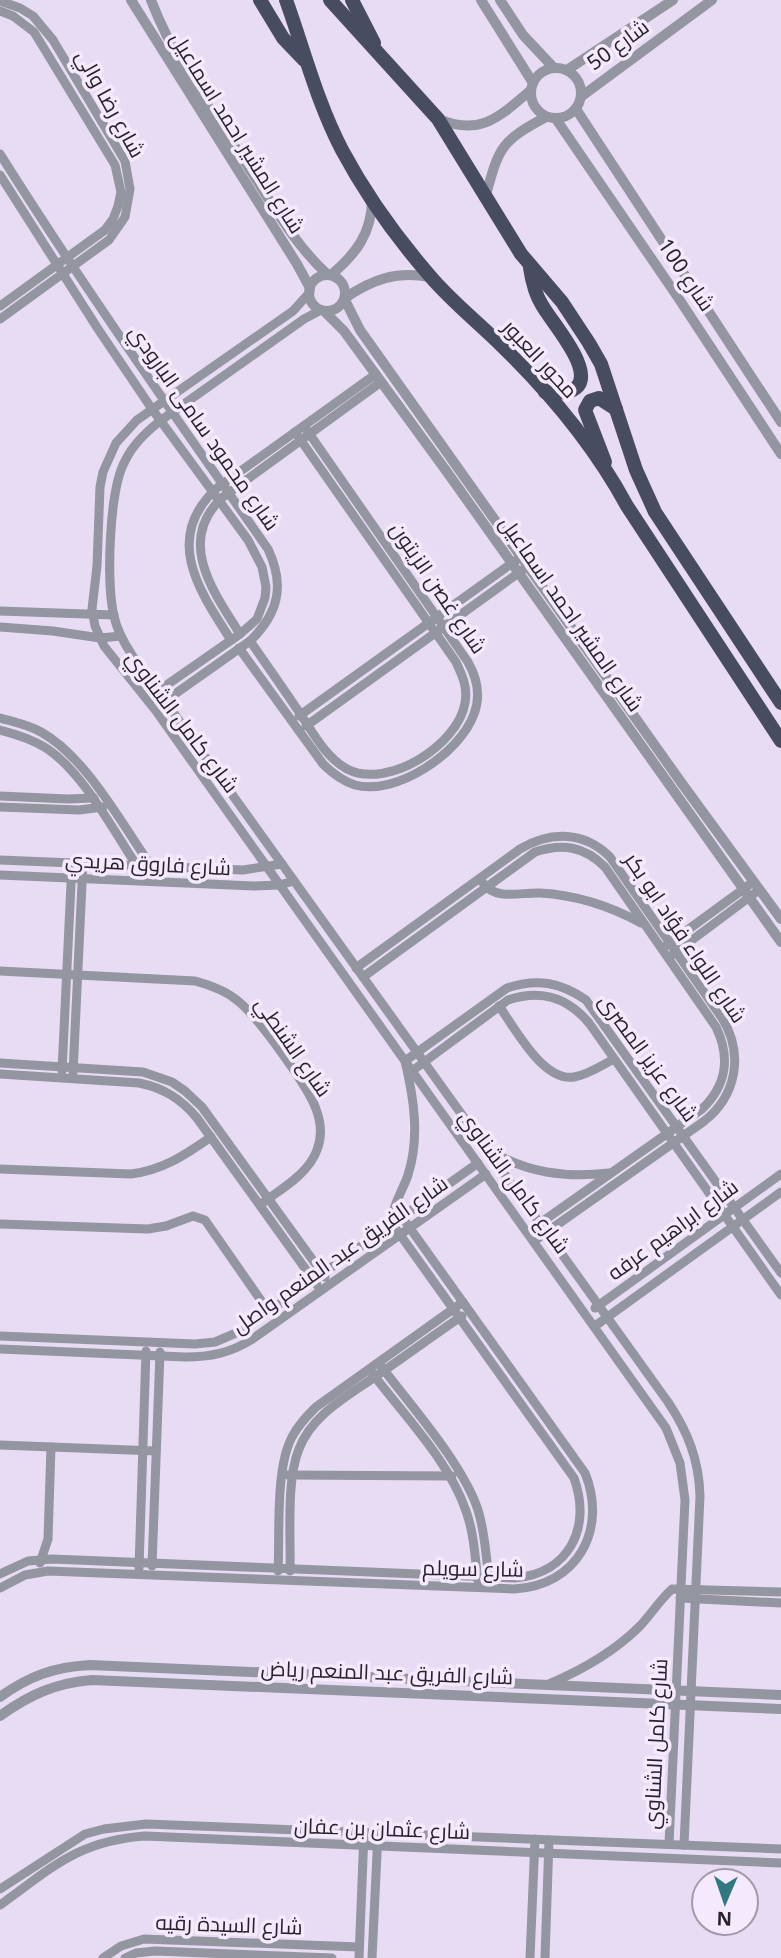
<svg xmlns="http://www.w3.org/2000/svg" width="781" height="1958" viewBox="0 0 781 1958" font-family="'Noto Sans',Cairo,sans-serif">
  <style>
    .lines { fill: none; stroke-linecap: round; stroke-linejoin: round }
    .minor { stroke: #9395a0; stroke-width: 9 }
    .tertiary { stroke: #9395a0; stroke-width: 10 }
    .trunk { stroke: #484c60; stroke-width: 14 }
    .labels { text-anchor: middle; stroke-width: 7; stroke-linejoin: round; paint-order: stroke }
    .street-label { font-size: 21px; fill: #27222b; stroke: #f4e9fd }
  </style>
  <rect width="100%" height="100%" fill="#e8dbf4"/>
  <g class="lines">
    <!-- minor -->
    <g class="minor">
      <polyline points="0,1 20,8 33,16 53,40 125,161 130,189 125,217 109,240 0,319"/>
      <polyline points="0,11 13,16 34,32 115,165 121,192 118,206 113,219 105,230 0,306"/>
      <path d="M0 154C85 289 176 418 268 549 285 585 279 613 250 641L165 701"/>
      <polyline points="0,175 98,329 152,409 248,540 262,567 266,587 265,598 257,619 240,634 158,691"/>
      <polyline points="310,292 293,311 137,420 116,443 103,472 100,487 97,566 92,609 95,626 104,646 156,711 666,1428 680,1463 685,1500 669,1844"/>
      <path d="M321 310 304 319 160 421C146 432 133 444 125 461 109 490 106 584 114 616 117 631 124 643 132 655L668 1402C688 1432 699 1460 700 1496L684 1845"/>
      <polyline points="0,611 114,615"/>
      <polyline points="0,627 53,631 100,638 121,636"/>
      <path d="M240 634C214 593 175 540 223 497L381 382"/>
      <path d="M231 640C200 592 162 538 217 488L376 374"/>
      <path d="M250 641C266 664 283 688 299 712 313 732 325 757 347 769 388 790 458 745 465 703 468 687 462 675 456 662L295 432"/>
      <path d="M239 648 323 764C332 773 343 781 355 785 397 796 460 753 474 714 481 696 477 678 468 662L304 426"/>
      <polyline points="299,716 522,556"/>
      <path d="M0 718C14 722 29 725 41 732 86 757 122 824 151 866"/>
      <polyline points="306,726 524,569"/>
      <path d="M0 730C16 734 32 739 46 748 82 771 113 830 137 866"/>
      <polyline points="0,796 68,799 94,798"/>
      <polyline points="0,807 79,810 103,807"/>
      <polyline points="0,860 243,870 282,864"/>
      <polyline points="0,875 254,886 279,885 294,881"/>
      <path d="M483 883C496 901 521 892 540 893 576 895 610 906 641 923"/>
      <polyline points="667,945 749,885"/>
      <polyline points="672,955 759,890"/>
      <path d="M356 968 520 849C551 831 584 831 610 857L722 1018C744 1054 737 1096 703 1122L534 1241"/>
      <path d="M0 971 195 981C210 985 225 990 238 1001 257 1016 308 1086 316 1109 321 1122 322 1137 317 1150 308 1175 279 1190 260 1205"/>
      <path d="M363 977 535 852C562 843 584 846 605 867L716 1027C731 1058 726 1086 702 1109L536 1226"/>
      <path d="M499 1006C515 1028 543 1082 574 1077 588 1075 602 1065 614 1059"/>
      <polyline points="0,1063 143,1072 172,1082 185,1091 202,1107 325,1277"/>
      <polyline points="62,1071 72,863"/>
      <path d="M412 1071 508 1000C541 989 567 997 589 1023L781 1295"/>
      <polyline points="73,1073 83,863"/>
      <path d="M0 1074 139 1083C164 1088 181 1099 197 1118L317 1285"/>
      <path d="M489 1150C527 1173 565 1178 609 1173"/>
      <path d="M0 1169 131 1174C163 1170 185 1155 211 1137"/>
      <polyline points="0,1224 148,1229 166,1226 193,1216 205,1220 269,1312"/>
      <polyline points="595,1308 781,1174"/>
      <polyline points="595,1326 781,1192"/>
      <polyline points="0,1336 195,1344 215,1342 243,1330 478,1163"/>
      <path d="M0 1349 185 1357C210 1357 230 1353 251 1340L486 1174"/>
      <path d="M381 1366C411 1406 463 1464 478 1510 485 1532 486 1556 489 1580"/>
      <path d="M372 1373C404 1415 449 1461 466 1511 474 1533 475 1557 478 1581"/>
      <polyline points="0,1445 156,1451"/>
      <polyline points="288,1475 452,1476"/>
      <polyline points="40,1563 48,1539 51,1447"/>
      <polyline points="152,1566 160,1352"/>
      <polyline points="139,1568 146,1351"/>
      <path d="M278 1571C280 1534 275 1469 292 1437 298 1425 307 1416 316 1407L463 1302"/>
      <path d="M290 1571C291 1537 286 1480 299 1449 312 1414 350 1395 379 1374 407 1355 434 1335 462 1316"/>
      <path d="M0 1574 28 1561 52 1559 515 1578C569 1573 592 1528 574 1478L391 1222C392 1206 403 1190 408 1175 420 1137 414 1099 405 1061L507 988C537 978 560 982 586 1000L781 1273"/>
      <path d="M0 1588 25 1575 48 1571 514 1589C577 1586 608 1530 585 1473L402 1217"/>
      <polyline points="680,1598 781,1603"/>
      <path d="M549 1684C582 1670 614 1652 640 1626 651 1614 660 1600 672 1589L781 1592"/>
      <polyline points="0,1889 85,1834 104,1829 146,1824 781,1849"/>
      <path d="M0 1905C52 1868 77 1841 145 1836L781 1863"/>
      <polyline points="103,1958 121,1946 144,1939 359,1947"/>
      <polyline points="125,1958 136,1953 155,1951 332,1958"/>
      <polyline points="359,1958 364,1833"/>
      <polyline points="372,1958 378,1833"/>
      <polyline points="530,1958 535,1839"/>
      <polyline points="545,1958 549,1840"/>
    </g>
    <!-- tertiary -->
    <g class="tertiary">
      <polyline points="131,0 297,264 310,288"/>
      <path d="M151 0C173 58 211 110 245 162 270 200 293 243 327 274"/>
      <polyline points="481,0 533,83"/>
      <polyline points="500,0 523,35 554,68"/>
      <circle cx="556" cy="93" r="25"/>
      <polyline points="567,70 673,0"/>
      <polyline points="582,96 712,0"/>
      <polyline points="576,109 781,422"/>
      <path d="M439 119C481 137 500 116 531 90"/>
      <polyline points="556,119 677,296 781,454"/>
      <path d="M486 195C499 147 501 141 546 117"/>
      <circle cx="327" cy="293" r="18"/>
      <path d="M331 275C356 254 372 233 372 199"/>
      <path d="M345 298C373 279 396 271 430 277"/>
      <polyline points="345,300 360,330 683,785 781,919"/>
      <polyline points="325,312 344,331 447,472 781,942"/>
      <path d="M0 1697C29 1676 54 1667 90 1665L781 1695"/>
      <path d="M0 1716C29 1695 55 1683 92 1680L781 1709"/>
    </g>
    <!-- trunk -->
    <g class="trunk">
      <polyline points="260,0 283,38 304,60"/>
      <path d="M286 0C304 50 317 102 342 150 366 195 397 238 430 276 452 302 479 323 503 347 550 393 595 447 627 506L781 741"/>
      <polyline points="330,0 438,119 521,254 562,302 589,343 601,364 636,470 655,512 781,703"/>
      <polyline points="352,0 374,43"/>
      <path d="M530 268C532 281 535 294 542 305 551 322 600 375 573 390 565 394 554 392 545 392"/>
      <polyline points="605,462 585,410 590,401 599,398 616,409"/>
    </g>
  </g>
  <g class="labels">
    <!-- street labels -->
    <g class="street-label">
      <text transform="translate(618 45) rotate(-36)" y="7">شارع 50</text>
      <text transform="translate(110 104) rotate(61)" y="7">شارع رضا والي</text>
      <text transform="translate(237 133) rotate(58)" y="7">شارع المشير احمد اسماعيل</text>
      <text transform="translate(686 275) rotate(56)" y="7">شارع 100</text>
      <text transform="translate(540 359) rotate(47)" y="7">محور العبور</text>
      <text transform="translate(204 428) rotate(55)" y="7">شارع محمود سامى البارودي</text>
      <text transform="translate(438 588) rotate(56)" y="7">شارع غصن الزيتون</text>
      <text transform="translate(571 614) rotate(55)" y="7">شارع المشير احمد اسماعيل</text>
      <text transform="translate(182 722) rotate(53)" y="7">شارع كامل الشناوي</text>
      <text transform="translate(148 864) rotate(3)" y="7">شارع فاروق هريدي</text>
      <text transform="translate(685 938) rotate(56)" y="7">شارع اللواء فؤاد ابو بكر</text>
      <text transform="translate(293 1047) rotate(55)" y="7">شارع الشنطي</text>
      <text transform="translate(648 1058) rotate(54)" y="7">شارع عزيز المصرى</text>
      <text transform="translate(514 1182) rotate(54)" y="7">شارع كامل الشناوي</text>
      <text transform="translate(673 1230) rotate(-36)" y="7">شارع ابراهيم عرفه</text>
      <text transform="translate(340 1255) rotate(-35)" y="7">شارع الفريق عبد المنعم واصل</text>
      <text transform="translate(473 1569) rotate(1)" y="7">شارع سويلم</text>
      <text transform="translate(387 1673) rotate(2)" y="7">شارع الفريق عبد المنعم رياض</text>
      <text transform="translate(656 1744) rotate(-87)" y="7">شارع كامل الشناوي</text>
      <text transform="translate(382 1829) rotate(2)" y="7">شارع عثمان بن عفان</text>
      <text transform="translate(229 1925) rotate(2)" y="7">شارع السيدة رقيه</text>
    </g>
  </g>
  <!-- north arrow -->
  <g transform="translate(725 1902) rotate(182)"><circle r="33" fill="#f4e9fd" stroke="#a299a9" stroke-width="2"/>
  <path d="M0-5L12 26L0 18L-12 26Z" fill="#307980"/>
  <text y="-10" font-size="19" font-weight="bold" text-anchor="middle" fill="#27222b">N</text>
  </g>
</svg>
